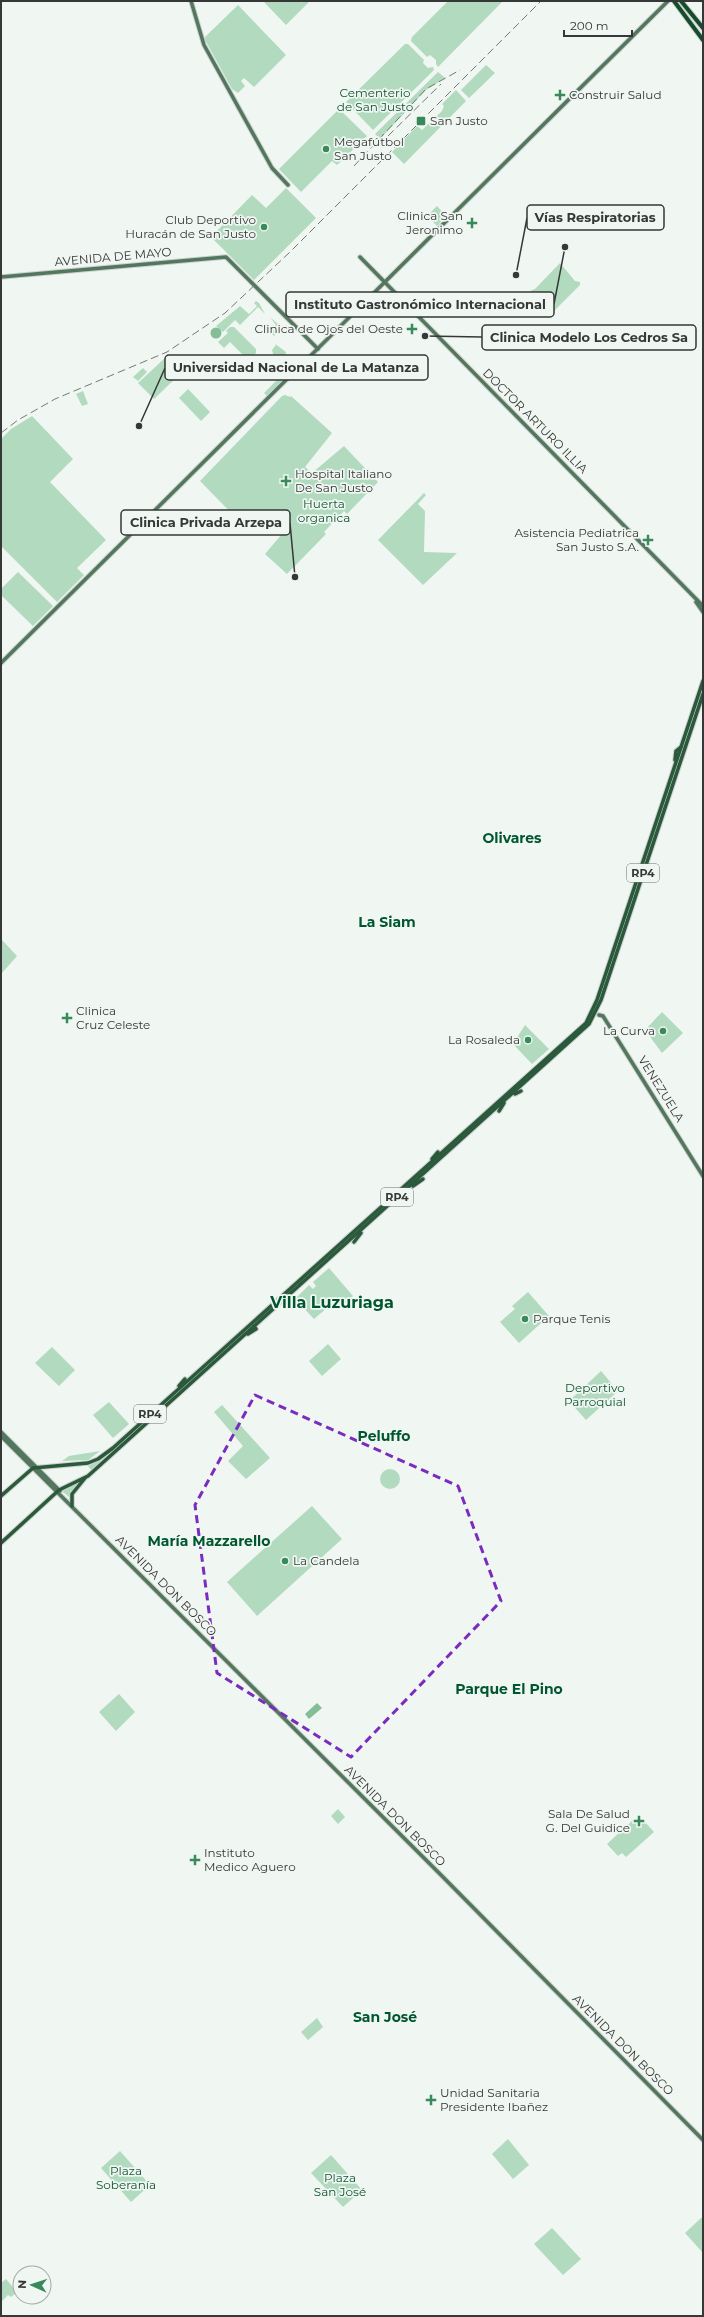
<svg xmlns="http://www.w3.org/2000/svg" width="704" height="2317" viewBox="0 0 704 2317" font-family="Montserrat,sans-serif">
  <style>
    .green { fill: #b2dabf }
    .water { fill: #83be97 }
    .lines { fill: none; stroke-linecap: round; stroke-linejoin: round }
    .secondary-casing { stroke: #cbd0cc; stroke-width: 5.5 }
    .primary-casing { stroke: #cbd0cc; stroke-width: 5.5 }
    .trunk-casing { stroke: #cbd0cc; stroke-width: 6 }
    .secondary { stroke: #52765e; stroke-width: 3.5 }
    .primary { stroke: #2a593c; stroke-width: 3.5 }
    .trunk { stroke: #154c2e; stroke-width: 4 }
    .rail { stroke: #757976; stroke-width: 1; stroke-dasharray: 8 4; stroke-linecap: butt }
    .marked { fill: none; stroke: #7b2cbf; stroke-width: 3; stroke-dasharray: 8 5; stroke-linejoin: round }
    .poi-dot { fill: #398a5a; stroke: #f0f6f2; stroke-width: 1.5 }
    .labels { text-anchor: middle; stroke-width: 3.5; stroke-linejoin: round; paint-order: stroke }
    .shield { fill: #f0f6f2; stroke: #6d716e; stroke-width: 1 }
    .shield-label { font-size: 11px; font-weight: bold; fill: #353836 }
    .park-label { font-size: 12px; fill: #0e5430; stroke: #f0f6f2 }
    .poi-label { font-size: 12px; fill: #353836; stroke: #f0f6f2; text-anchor: start }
    .street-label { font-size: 12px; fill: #353836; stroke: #f0f6f2 }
    .quarter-label { font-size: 14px; font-weight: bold; fill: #00572f; stroke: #f0f6f2 }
    .district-label { font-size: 16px; font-weight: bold; fill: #00572f; stroke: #f0f6f2 }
    .leader { fill: none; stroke: #353836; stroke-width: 1.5 }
    .callout-dot { fill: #353836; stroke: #f0f6f2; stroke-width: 1.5 }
    .callout { fill: #f0f6f2; stroke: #353836; stroke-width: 1.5 }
    .callout-label { font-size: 13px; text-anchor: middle; font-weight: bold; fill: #353836 }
  </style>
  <rect width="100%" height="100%" fill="#f0f6f2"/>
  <!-- green -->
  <g class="green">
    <polygon points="263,1 310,1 286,25"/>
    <polygon points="448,1 503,1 438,67 436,64 436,60 430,55 427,57 411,41 412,37"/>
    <polygon points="238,5 286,55 254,87 244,78 241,81 245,86 238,93 232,89 204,38"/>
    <polygon points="405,44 408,44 424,60 423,63 428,68 433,67 434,70 373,130 346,102"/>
    <polygon points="486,65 495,73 469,98 461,90"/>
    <polygon points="438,72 445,78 426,90 380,139 375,134"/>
    <polygon points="456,90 466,101 404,164 392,152 417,126 422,130 442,111 444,106 442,104"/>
    <polygon points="339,109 367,136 337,165 332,161 301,192 279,169"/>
    <polygon points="286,188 316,218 254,280 211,237 252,195 266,208"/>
    <polygon points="437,206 446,216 437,226 427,216"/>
    <polygon points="560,263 575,281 580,282 580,285 552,313 530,291 535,289"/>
    <polygon points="256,301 259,303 265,314 258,307 240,325 235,320 223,332 216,326 240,306 249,314 257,306 254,303"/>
    <polygon points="270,317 279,325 278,332 274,336 270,332 276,325"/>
    <polygon points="230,327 234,327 256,349 256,353 250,358 248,356 246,358 230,342 224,348 218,342 228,333 226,331"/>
    <polygon points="274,343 286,352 285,356 280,360 274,357 272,350 276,345"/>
    <polygon points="165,358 180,374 154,399 138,383"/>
    <polygon points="293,364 296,367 267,396 264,393"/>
    <polygon points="143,368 147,372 138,381 133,377"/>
    <polygon points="188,389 210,412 201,421 179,398"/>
    <polygon points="83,391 88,404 82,406 76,394"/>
    <polygon points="285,395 290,397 291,396 332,433 305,467 312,473 344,446 378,482 347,514 344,511 324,532 326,534 287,574 265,554 281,535 263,517 249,531 200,481 282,396"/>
    <polygon points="32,416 73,459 50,482 106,540 77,568 84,575 57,602 1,546 1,439 11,429"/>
    <polygon points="424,493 426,495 418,504 425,511 424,552 457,553 423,585 378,540"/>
    <polygon points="18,572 53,606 33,626 1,595 1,589"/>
    <polygon points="1,939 17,956 2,973 1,971"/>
    <polygon points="662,1012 683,1033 662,1053 645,1030"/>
    <polygon points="525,1025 549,1049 532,1064 513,1044"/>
    <polygon points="329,1268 353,1296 340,1308 334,1302 314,1319 295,1299 309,1285 313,1289 316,1286 313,1282"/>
    <polygon points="528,1292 549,1316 519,1343 500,1322 515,1309 512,1306"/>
    <polygon points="328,1344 341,1359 322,1376 309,1361"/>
    <polygon points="52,1347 75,1370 59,1386 35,1363"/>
    <polygon points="601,1371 618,1391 586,1420 569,1401"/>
    <polygon points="195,1377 91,1470 88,1466 101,1460"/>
    <polygon points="109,1402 129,1424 113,1438 93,1415"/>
    <polygon points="222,1405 270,1458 246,1479 228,1461 243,1446 214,1412"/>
    <polygon points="100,1451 88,1460 62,1461 69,1456"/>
    <circle cx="390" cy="1479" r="10"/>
    <polygon points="79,1483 69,1497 63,1492 63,1490"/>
    <polygon points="312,1506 342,1539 257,1616 227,1582"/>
    <polygon points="119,1694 135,1712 116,1731 99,1712"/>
    <polygon points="338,1809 345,1817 338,1824 331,1816"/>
    <polygon points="633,1820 637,1825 643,1820 654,1832 626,1857 622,1853 618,1856 607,1844"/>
    <polygon points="317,2018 323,2027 308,2040 301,2032"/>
    <polygon points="508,2139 529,2165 513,2179 492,2154"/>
    <polygon points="120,2151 150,2185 131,2202 101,2168"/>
    <polygon points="331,2155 362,2190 343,2207 311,2173"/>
    <polygon points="701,2218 703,2218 703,2253 685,2233"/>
    <polygon points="552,2228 581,2259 563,2275 534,2244"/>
    <polygon points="6,2279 17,2292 11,2297 8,2295 1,2302 1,2283"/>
  </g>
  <!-- water -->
  <g class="water">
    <circle cx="216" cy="333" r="5.5"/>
    <polygon points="317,1703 322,1708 309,1719 305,1714"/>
  </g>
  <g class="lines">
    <defs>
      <g id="secondary">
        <polyline points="191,1 204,45 272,168 288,185"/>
        <polyline points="360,257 703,606"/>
        <polyline points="1,277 226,257 318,349"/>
        <polyline points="696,602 703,612"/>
        <polyline points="1,663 668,1"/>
        <polyline points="599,1015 603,1016 703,1176"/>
        <polyline points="1,1432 60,1491"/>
        <polyline points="1,1436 440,1874 703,2140"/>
      </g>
      <g id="primary">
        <polyline points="675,760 676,751 681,747"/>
        <polyline points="515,1094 521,1091"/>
        <polyline points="499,1111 504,1103"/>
        <polyline points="432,1159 438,1152"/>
        <polyline points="413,1186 423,1179"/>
        <polyline points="354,1242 361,1233"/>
        <polyline points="248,1334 256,1329 254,1326"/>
        <polyline points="179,1386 185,1379"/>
        <polyline points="1,1496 33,1468 88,1463 98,1459 113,1448 586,1023 597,1000 703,681"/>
        <polyline points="72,1506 72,1494 85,1478"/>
        <polyline points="1,1543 59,1490 88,1476 109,1457 589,1024 601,1000 703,694"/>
      </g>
      <g id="trunk">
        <polyline points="674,1 703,40"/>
        <polyline points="681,1 703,28"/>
      </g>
    </defs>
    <!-- secondary casing -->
    <use href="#secondary" class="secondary-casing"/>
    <!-- primary casing -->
    <use href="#primary" class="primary-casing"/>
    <!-- trunk casing -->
    <use href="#trunk" class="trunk-casing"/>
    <!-- secondary -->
    <use href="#secondary" class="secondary"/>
    <!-- primary -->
    <use href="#primary" class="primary"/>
    <!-- trunk -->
    <use href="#trunk" class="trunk"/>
    <!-- rail -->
    <g class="rail">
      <polyline points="388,136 441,84"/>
      <polyline points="354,166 426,89 460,70"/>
      <polyline points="1,433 18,420 55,399 167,352 225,313 290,252 541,1"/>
    </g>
  </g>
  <!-- marked area -->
  <path class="marked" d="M255 1395 458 1486 501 1601 351 1757 217 1673 195 1505Z"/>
  <!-- markers -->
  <g class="poi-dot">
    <path d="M558 89h4v4h4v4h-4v4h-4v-4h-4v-4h4z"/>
    <rect x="416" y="116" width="10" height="10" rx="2"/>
    <circle cx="326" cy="149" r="4"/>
    <path d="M470 217h4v4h4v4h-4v4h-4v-4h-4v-4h4z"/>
    <circle cx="264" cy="227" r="4"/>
    <path d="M410 323h4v4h4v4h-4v4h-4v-4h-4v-4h4z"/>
    <path d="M284 475h4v4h4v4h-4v4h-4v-4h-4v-4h4z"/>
    <path d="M646 534h4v4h4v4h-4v4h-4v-4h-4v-4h4z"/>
    <path d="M65 1012h4v4h4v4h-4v4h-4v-4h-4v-4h4z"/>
    <circle cx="663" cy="1031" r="4"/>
    <circle cx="528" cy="1040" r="4"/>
    <circle cx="525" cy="1319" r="4"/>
    <circle cx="285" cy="1561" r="4"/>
    <path d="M637 1815h4v4h4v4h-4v4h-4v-4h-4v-4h4z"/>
    <path d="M193 1854h4v4h4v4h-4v4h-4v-4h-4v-4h4z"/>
    <path d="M429 2094h4v4h4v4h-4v4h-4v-4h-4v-4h4z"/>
  </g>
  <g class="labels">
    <!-- shield labels -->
    <g class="shield">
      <rect x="627" y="864" width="32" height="18" rx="3"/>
      <rect x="381" y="1188" width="32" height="18" rx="3"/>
      <rect x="134" y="1405" width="32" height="18" rx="3"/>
    </g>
    <g class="shield-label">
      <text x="643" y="877">RP4</text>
      <text x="397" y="1201">RP4</text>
      <text x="150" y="1418">RP4</text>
    </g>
    <!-- park labels -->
    <g class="park-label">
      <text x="375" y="97">Cementerio<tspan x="375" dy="14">de San Justo</tspan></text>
      <text x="324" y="508">Huerta<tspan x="324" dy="14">organica</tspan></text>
      <text x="595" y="1392">Deportivo<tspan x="595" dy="14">Parroquial</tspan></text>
      <text x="126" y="2175">Plaza<tspan x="126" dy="14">Soberanía</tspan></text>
      <text x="340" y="2182">Plaza<tspan x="340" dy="14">San José</tspan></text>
    </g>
    <!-- poi labels -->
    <g class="poi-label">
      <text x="569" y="99">Construir Salud</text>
      <text x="430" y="125">San Justo</text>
      <text x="334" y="146">Megafútbol<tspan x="334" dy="14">San Justo</tspan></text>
      <text x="463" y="220" text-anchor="end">Clinica San<tspan x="463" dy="14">Jeronimo</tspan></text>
      <text x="256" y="224" text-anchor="end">Club Deportivo<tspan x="256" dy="14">Huracán de San Justo</tspan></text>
      <text x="403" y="333" text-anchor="end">Clinica de Ojos del Oeste</text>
      <text x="295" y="478">Hospital Italiano<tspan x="295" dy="14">De San Justo</tspan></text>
      <text x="639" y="537" text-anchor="end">Asistencia Pediatrica<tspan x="639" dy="14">San Justo S.A.</tspan></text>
      <text x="76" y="1015">Clinica<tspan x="76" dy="14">Cruz Celeste</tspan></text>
      <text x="655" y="1035" text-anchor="end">La Curva</text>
      <text x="520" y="1044" text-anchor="end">La Rosaleda</text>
      <text x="533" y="1323">Parque Tenis</text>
      <text x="293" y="1565">La Candela</text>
      <text x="630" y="1818" text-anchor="end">Sala De Salud<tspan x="630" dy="14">G. Del Guidice</tspan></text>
      <text x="204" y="1857">Instituto<tspan x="204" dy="14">Medico Aguero</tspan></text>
      <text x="440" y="2097">Unidad Sanitaria<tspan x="440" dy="14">Presidente Ibañez</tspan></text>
    </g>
    <!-- street labels -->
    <g class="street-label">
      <text transform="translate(113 257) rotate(-5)" y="4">AVENIDA DE MAYO</text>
      <text transform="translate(535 421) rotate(45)" y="4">DOCTOR ARTURO ILLIA</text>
      <text transform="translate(661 1089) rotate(58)" y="4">VENEZUELA</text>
      <text transform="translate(166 1586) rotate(45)" y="4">AVENIDA DON BOSCO</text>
      <text transform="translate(395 1816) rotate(45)" y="4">AVENIDA DON BOSCO</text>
      <text transform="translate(623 2045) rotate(45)" y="4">AVENIDA DON BOSCO</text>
    </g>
    <!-- quarter labels -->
    <g class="quarter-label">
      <text x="512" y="843">Olivares</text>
      <text x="387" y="927">La Siam</text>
      <text x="384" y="1441">Peluffo</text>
      <text x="209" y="1546">María Mazzarello</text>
      <text x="509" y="1694">Parque El Pino</text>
      <text x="385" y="2022">San José</text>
    </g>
    <!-- district labels -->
    <g class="district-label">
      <text x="332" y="1308">Villa Luzuriaga</text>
    </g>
  </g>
  <!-- callouts -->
  <path class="leader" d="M516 275L527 218M565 247L554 304M425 336L482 337M139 426L165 368M295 577L290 523"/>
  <g class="callout-dot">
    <circle cx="516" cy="275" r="4"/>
    <circle cx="565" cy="247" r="4"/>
    <circle cx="425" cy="336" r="4"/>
    <circle cx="139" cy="426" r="4"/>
    <circle cx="295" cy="577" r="4"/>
  </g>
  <g class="callout">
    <rect x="527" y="205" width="137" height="25" rx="4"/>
    <rect x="286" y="292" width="268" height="25" rx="4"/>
    <rect x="482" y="325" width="214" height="25" rx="4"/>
    <rect x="165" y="355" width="263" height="25" rx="4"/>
    <rect x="121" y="510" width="169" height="25" rx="4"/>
  </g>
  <g class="callout-label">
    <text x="595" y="222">Vías Respiratorias</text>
    <text x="420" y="309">Instituto Gastronómico Internacional</text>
    <text x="589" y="342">Clinica Modelo Los Cedros Sa</text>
    <text x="296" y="372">Universidad Nacional de La Matanza</text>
    <text x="206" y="527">Clinica Privada Arzepa</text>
  </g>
  <!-- border -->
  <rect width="704" height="2317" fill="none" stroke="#353836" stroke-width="4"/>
  <!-- north arrow -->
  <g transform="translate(32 2285) rotate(273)"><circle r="19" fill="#f0f6f2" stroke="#a5aaa7"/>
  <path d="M0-3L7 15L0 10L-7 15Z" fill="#398a5a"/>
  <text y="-6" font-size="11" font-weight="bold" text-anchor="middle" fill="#353836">N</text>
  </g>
  <!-- scale -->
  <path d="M564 30v6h68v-6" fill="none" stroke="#353836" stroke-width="2"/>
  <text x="570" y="30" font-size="12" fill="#353836" stroke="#f0f6f2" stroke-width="3" paint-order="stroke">200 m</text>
</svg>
